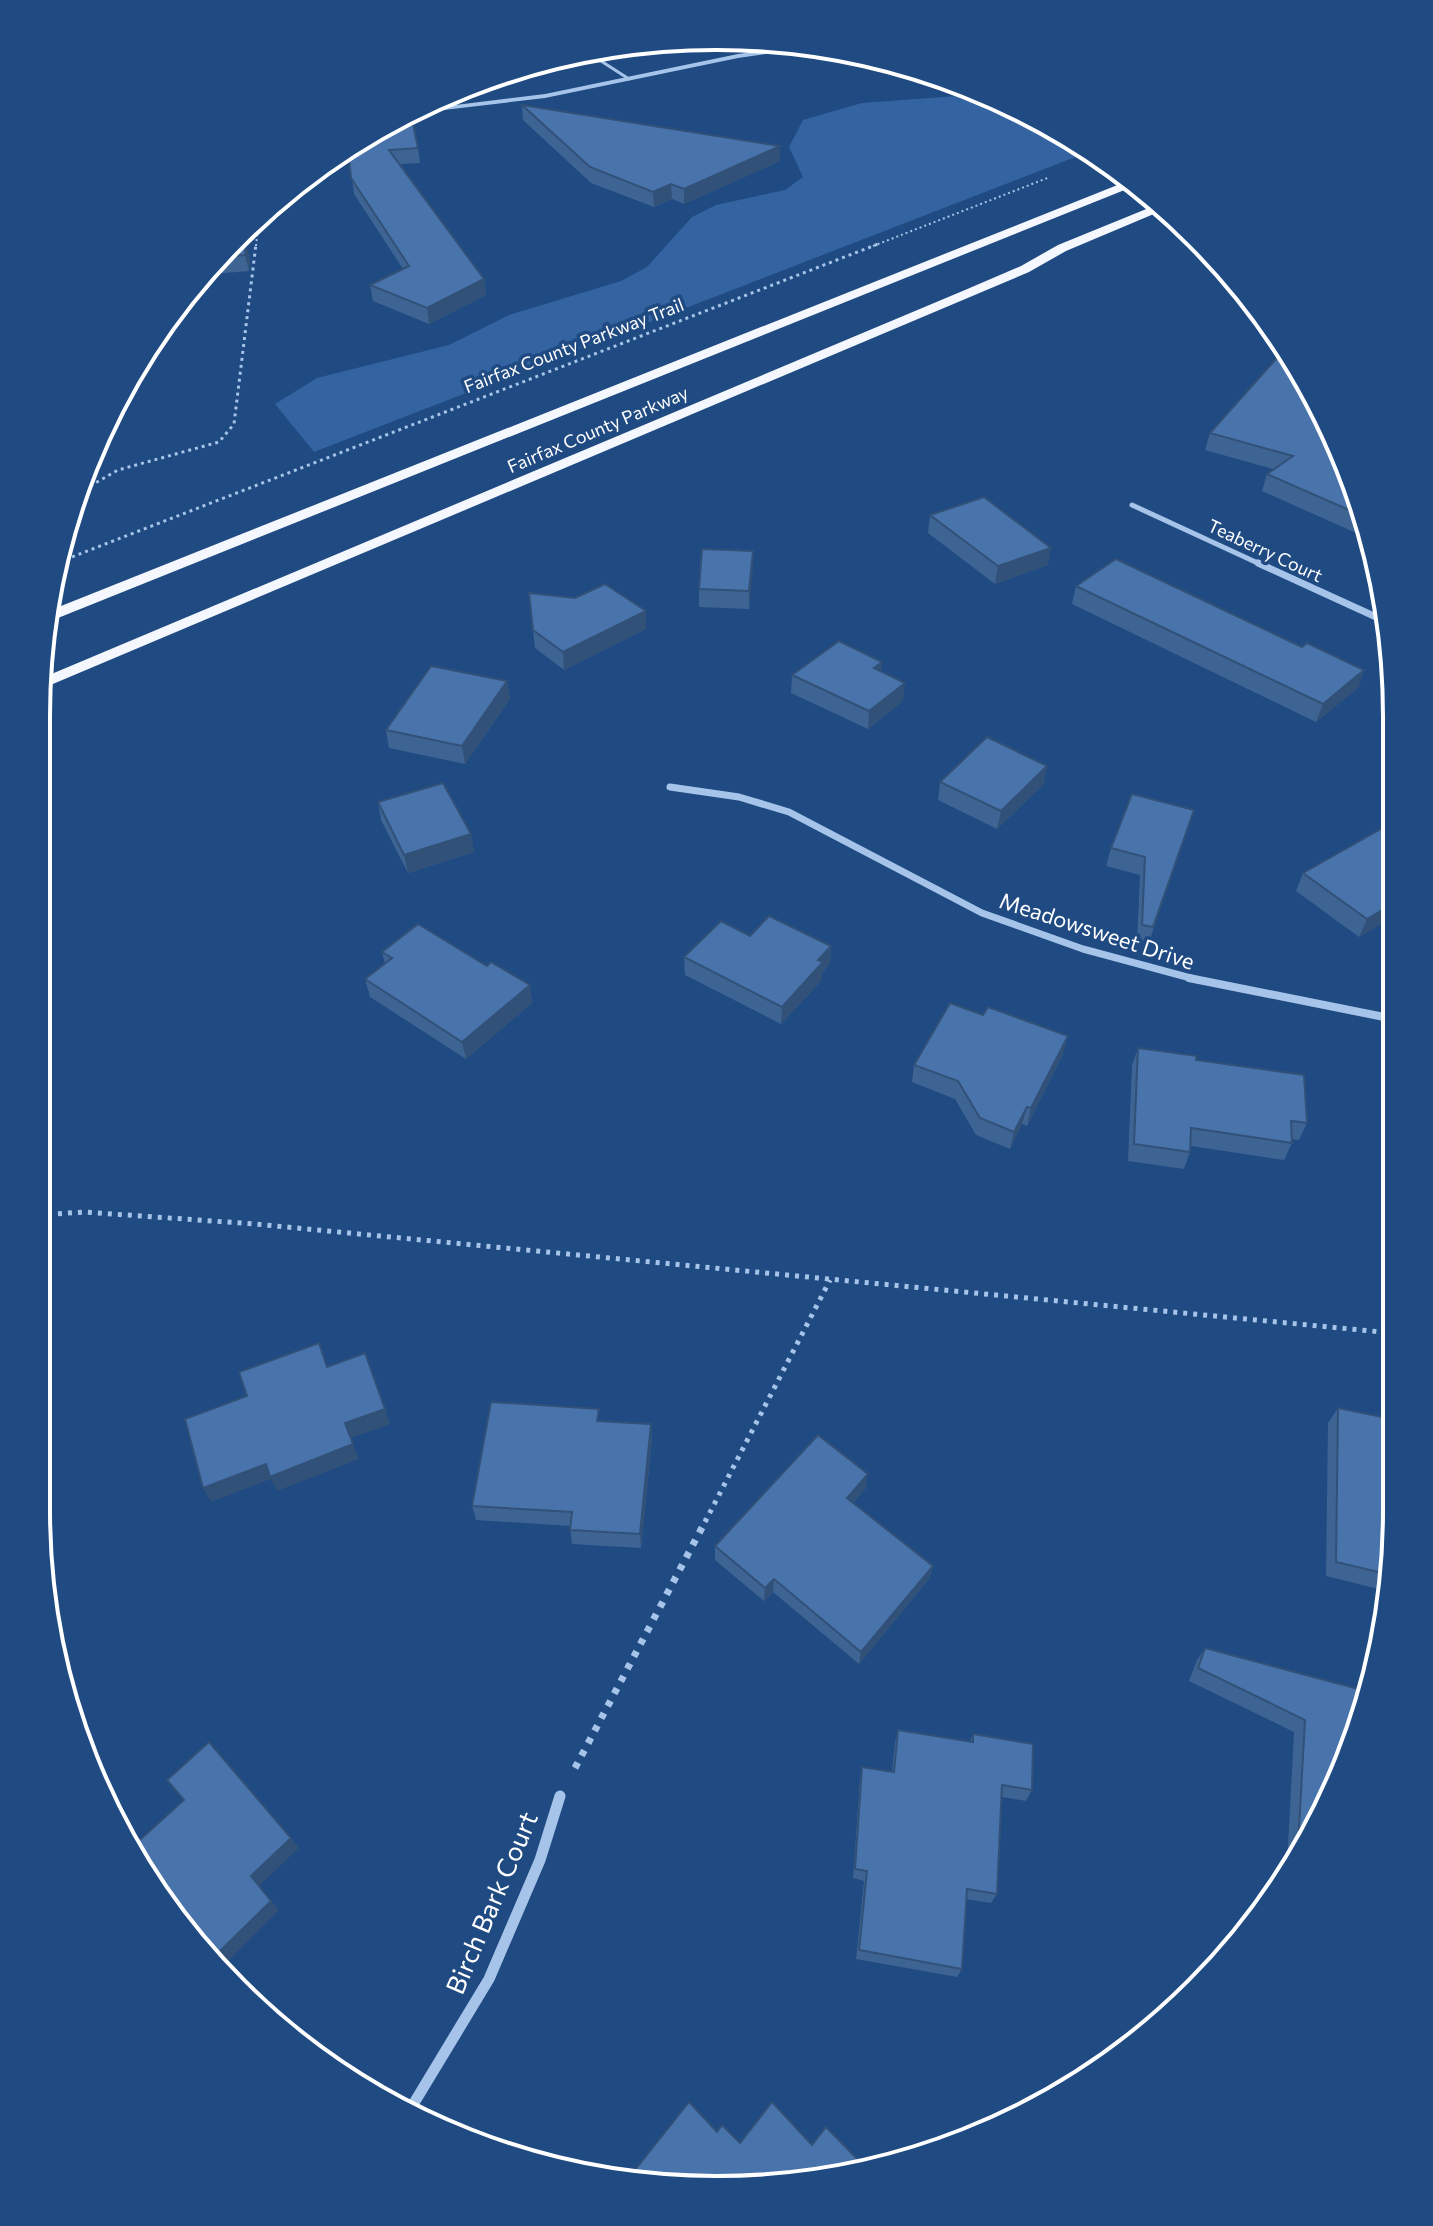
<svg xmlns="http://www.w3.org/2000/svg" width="1433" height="2226" viewBox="0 0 1433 2226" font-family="Commissioner,sans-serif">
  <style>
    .green { fill: #3364a1 }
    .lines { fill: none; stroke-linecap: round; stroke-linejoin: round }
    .path-far3 { stroke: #a6c4e9; stroke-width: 2; stroke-dasharray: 2 3; stroke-linecap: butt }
    .path-far2 { stroke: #a6c4e9; stroke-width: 3; stroke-dasharray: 3 4; stroke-linecap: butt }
    .path-far1 { stroke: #a6c4e9; stroke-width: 5; stroke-dasharray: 4 6; stroke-linecap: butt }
    .path { stroke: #a6c4e9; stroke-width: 7; stroke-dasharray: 6 8; stroke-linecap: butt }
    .service { stroke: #a6c4e9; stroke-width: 3 }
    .minor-far3 { stroke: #a6c4e9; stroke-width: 5 }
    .minor-far2 { stroke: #a6c4e9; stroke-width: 7 }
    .minor-far1 { stroke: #a6c4e9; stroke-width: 8 }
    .minor { stroke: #a6c4e9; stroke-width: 11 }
    .tertiary { fill: #a6c4e9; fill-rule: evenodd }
    .trunk { fill: #f4f8fe; fill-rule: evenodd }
    .wall { fill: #3e6493 }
    .shaded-wall { fill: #325178 }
    .building { fill: #4874ab; stroke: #325178; stroke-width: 2 }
    .labels { text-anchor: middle; stroke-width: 7; stroke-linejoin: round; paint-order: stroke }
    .far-street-label { font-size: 18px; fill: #fff; stroke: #1f4a82 }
    .street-label { font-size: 22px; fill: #fff; stroke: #1f4a82 }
    .near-street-label { font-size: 26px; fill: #fff; stroke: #1f4a82 }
    .rim { fill: none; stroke: #fff; stroke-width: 4 }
  </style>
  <rect width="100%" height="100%" fill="#1f4a82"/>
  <!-- green -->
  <polygon class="green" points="984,94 1056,127 1091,151 314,452 275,404 317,378 449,345 509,315 621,281 647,267 692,217 716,205 785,190 803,177 789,147 803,120 862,103"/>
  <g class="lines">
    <!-- path-far3 -->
    <g class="path-far3">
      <polyline points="256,246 259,217"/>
      <polyline points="873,246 1050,177"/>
    </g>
    <!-- path-far2 -->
    <g class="path-far2">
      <polyline points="78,493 118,470 219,442 234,424 256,244"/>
      <polyline points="59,562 878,244"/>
    </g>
    <!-- path-far1 -->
    <g class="path-far1">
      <polyline points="38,1215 84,1212 255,1224 1392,1333"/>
      <polyline points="705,1522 830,1280"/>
    </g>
    <!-- path -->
    <polyline class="path" points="575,1768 706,1520"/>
    <!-- service -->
    <polyline class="service" points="587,52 629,79"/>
    <!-- minor-far3 -->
    <polyline class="minor-far3" points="1132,505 1262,565"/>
    <!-- minor-far2 -->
    <g class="minor-far2">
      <polyline points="1258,563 1387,622"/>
      <polyline points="670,787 739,797 789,812 982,913 1083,949 1198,980"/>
    </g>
    <!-- minor-far1 -->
    <polyline class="minor-far1" points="1189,978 1394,1019"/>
    <!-- minor -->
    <polyline class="minor" points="411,2108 489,1979 540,1860 560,1796"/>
    <!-- tertiary -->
    <polygon class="tertiary" points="814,44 822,46 738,58 545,98 401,115 407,111 545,94 738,54"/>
    <!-- trunk -->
    <g class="trunk">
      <polygon points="1130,180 1137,185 43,624 46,612"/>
      <polygon points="1161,203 1168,208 1066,251 1029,272 41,689 42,678 965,290 1021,266 1058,245"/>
    </g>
  </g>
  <!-- wall -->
  <g class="wall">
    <polygon points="672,38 749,40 658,40"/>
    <polygon points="522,105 780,146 780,161 684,204 672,199 654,207 591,183 523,120"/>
    <polygon points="348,148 418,148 420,163 400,164 484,279 486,295 429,324 373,301 370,285 403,269 354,194"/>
    <polygon points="233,241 246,244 250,260 249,271 201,275 205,268"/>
    <polygon points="1327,416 1374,541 1262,491 1267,474 1273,469 1205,450 1210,433"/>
    <polygon points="930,515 1048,565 995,584 928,533"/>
    <polygon points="753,551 749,609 699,607 699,589"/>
    <polygon points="1076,586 1302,647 1364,670 1358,688 1316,722 1072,604"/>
    <polygon points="529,593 646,611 646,629 564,670 535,648"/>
    <polygon points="792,675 903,701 868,729 791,693"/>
    <polygon points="507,681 510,699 465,764 389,748 386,730"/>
    <polygon points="1392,698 1395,699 1395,796 1391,796 1385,716"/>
    <polygon points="940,782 1044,784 997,829 938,800"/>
    <polygon points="378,802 471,834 474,852 408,873 381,820"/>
    <polygon points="1194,810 1148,945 1137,943 1140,875 1106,866 1111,848"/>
    <polygon points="1303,873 1394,916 1359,937 1296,891"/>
    <polygon points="831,946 830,964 822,973 822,980 781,1024 685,975 684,957"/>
    <polygon points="382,952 487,966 530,985 532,1003 466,1059 370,997 365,979 385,964"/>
    <polygon points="1138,1048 1196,1060 1307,1123 1299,1140 1292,1139 1292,1143 1284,1160 1191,1146 1190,1152 1184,1169 1128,1161 1132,1065"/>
    <polygon points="1063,1054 1027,1126 1022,1124 1010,1149 976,1135 955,1099 912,1082 914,1065"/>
    <polygon points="1338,1408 1392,1419 1391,1592 1326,1576 1328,1423"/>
    <polygon points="600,1421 651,1424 652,1439 641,1548 572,1544 570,1526 476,1520 472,1506"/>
    <polygon points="866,1488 853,1503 933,1566 929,1579 859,1664 773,1592 764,1601 715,1560 715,1546"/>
    <polygon points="1205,1648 1366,1691 1345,1770 1287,1864 1294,1732 1189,1681 1197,1660"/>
    <polygon points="898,1730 970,1742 973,1734 1032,1790 1026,1801 1002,1797 997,1894 991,1903 966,1899 962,1969 957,1977 856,1959 864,1881 853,1878 860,1778 862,1767 892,1772 895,1742"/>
  </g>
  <!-- shaded-wall -->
  <g class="shaded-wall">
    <polygon points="780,146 780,161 684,204 684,189"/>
    <polygon points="671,184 672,199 654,207 653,192"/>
    <polygon points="246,244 250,260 249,271 245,255"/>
    <polygon points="484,279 486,295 429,324 427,308"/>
    <polygon points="1051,548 1048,565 995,584 998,566"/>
    <polygon points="753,551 753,568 749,609 749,591"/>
    <polygon points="646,611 646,629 564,670 563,652"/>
    <polygon points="882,662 881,680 874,668"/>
    <polygon points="1364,670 1358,688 1316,722 1323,704"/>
    <polygon points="507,681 510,699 465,764 462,746"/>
    <polygon points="905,683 903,701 868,729 869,711"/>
    <polygon points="1047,766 1044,784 997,829 1001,811"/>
    <polygon points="471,834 474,852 408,873 404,855"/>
    <polygon points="1394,903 1394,916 1359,937 1367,919"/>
    <polygon points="831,946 830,964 822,973 822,980 781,1024 782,1007 818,960"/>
    <polygon points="530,985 532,1003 466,1059 462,1042"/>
    <polygon points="1068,1036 1063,1054 1027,1126 1031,1108"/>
    <polygon points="1027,1107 1022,1124 1010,1149 1014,1132"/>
    <polygon points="385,1409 390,1424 351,1438 345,1423"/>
    <polygon points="651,1424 652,1439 641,1548 640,1534"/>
    <polygon points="353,1444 359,1459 277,1491 271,1479 211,1502 203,1488 266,1464"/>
    <polygon points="868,1474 866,1488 845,1512 847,1498"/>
    <polygon points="933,1566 929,1579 859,1664 861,1652"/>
    <polygon points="774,1579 773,1592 764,1601 765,1588"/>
    <polygon points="291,1838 299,1848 259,1886 279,1910 224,1965 215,1956 251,1876"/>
  </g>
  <!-- building -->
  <g class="building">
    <polygon points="522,105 780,146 684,189 671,184 653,192 590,167"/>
    <polygon points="410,110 418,148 389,150 484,279 427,308 370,285 409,266 351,178 348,148"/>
    <polygon points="233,241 246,244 245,255 216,257"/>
    <polygon points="1285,349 1327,416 1365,517 1267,474 1293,456 1210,433"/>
    <polygon points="984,497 1051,548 998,566 930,515"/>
    <polygon points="702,549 753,551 749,591 699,589"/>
    <polygon points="1116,559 1302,647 1307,643 1364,670 1323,704 1076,586"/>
    <polygon points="605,584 646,611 563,652 533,630 529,593 575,598"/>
    <polygon points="839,641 882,662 874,668 905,683 869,711 792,675"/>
    <polygon points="431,666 507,681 462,746 386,730"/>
    <polygon points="1392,698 1395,699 1395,734"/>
    <polygon points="987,737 1047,766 1001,811 940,782"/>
    <polygon points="443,783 471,834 404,855 378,802"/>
    <polygon points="1132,794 1194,810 1153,927 1142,925 1145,857 1111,848"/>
    <polygon points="1395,821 1394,903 1367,919 1303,873"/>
    <polygon points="769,916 831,946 818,960 823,962 782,1007 684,957 721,921 750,936"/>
    <polygon points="418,924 487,966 491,962 530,985 462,1042 365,979 392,958 382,952"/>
    <polygon points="950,1003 983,1015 988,1007 1068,1036 1031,1108 1027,1107 1014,1132 980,1118 958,1081 914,1065"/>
    <polygon points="1138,1048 1197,1056 1196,1060 1304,1075 1307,1123 1291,1121 1292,1143 1191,1128 1190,1152 1134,1144"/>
    <polygon points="319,1343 327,1367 365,1353 385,1409 345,1423 353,1444 270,1477 266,1464 203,1488 185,1419 247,1396 239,1372"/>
    <polygon points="491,1402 599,1409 597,1421 651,1424 640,1534 570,1530 572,1512 472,1506"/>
    <polygon points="1338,1408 1392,1419 1391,1575 1336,1562"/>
    <polygon points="818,1435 868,1474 847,1498 933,1566 861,1652 774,1579 765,1588 715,1546"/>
    <polygon points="1205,1648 1366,1691 1345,1770 1298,1846 1305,1720 1198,1668"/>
    <polygon points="898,1730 973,1742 973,1734 1033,1744 1032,1790 1002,1785 997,1894 967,1889 962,1969 859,1950 867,1871 855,1869 862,1767 894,1772"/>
    <polygon points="209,1742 291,1838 251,1876 271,1901 215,1956 151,1888 131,1848 184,1800 167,1780"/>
    <polygon points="689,2102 717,2132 722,2125 740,2143 772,2102 812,2145 826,2127 867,2169 672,2189 627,2180"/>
  </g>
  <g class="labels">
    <!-- far-street labels -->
    <g class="far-street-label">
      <text transform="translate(574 346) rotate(-21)" y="6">Fairfax County Parkway Trail</text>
      <text transform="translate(598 430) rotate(-23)" y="6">Fairfax County Parkway</text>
      <text transform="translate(1265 551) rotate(25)" y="6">Teaberry Court</text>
    </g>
    <!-- street labels -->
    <g class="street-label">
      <text transform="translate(1097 931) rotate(18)" y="8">Meadowsweet Drive</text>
    </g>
    <!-- near-street labels -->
    <g class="near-street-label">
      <text transform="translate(492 1903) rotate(-67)" y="9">Birch Bark Court</text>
    </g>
  </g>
  <!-- crop -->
  <path d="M0 0H1433V2226H0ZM716 50H717A666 666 0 0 1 1383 716V1510A666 666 0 0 1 717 2176H716A666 666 0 0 1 50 1510V716A666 666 0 0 1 716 50Z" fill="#1f4a82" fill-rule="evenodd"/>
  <path class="rim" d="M716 50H717A666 666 0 0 1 1383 716V1510A666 666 0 0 1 717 2176H716A666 666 0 0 1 50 1510V716A666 666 0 0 1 716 50Z"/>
</svg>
